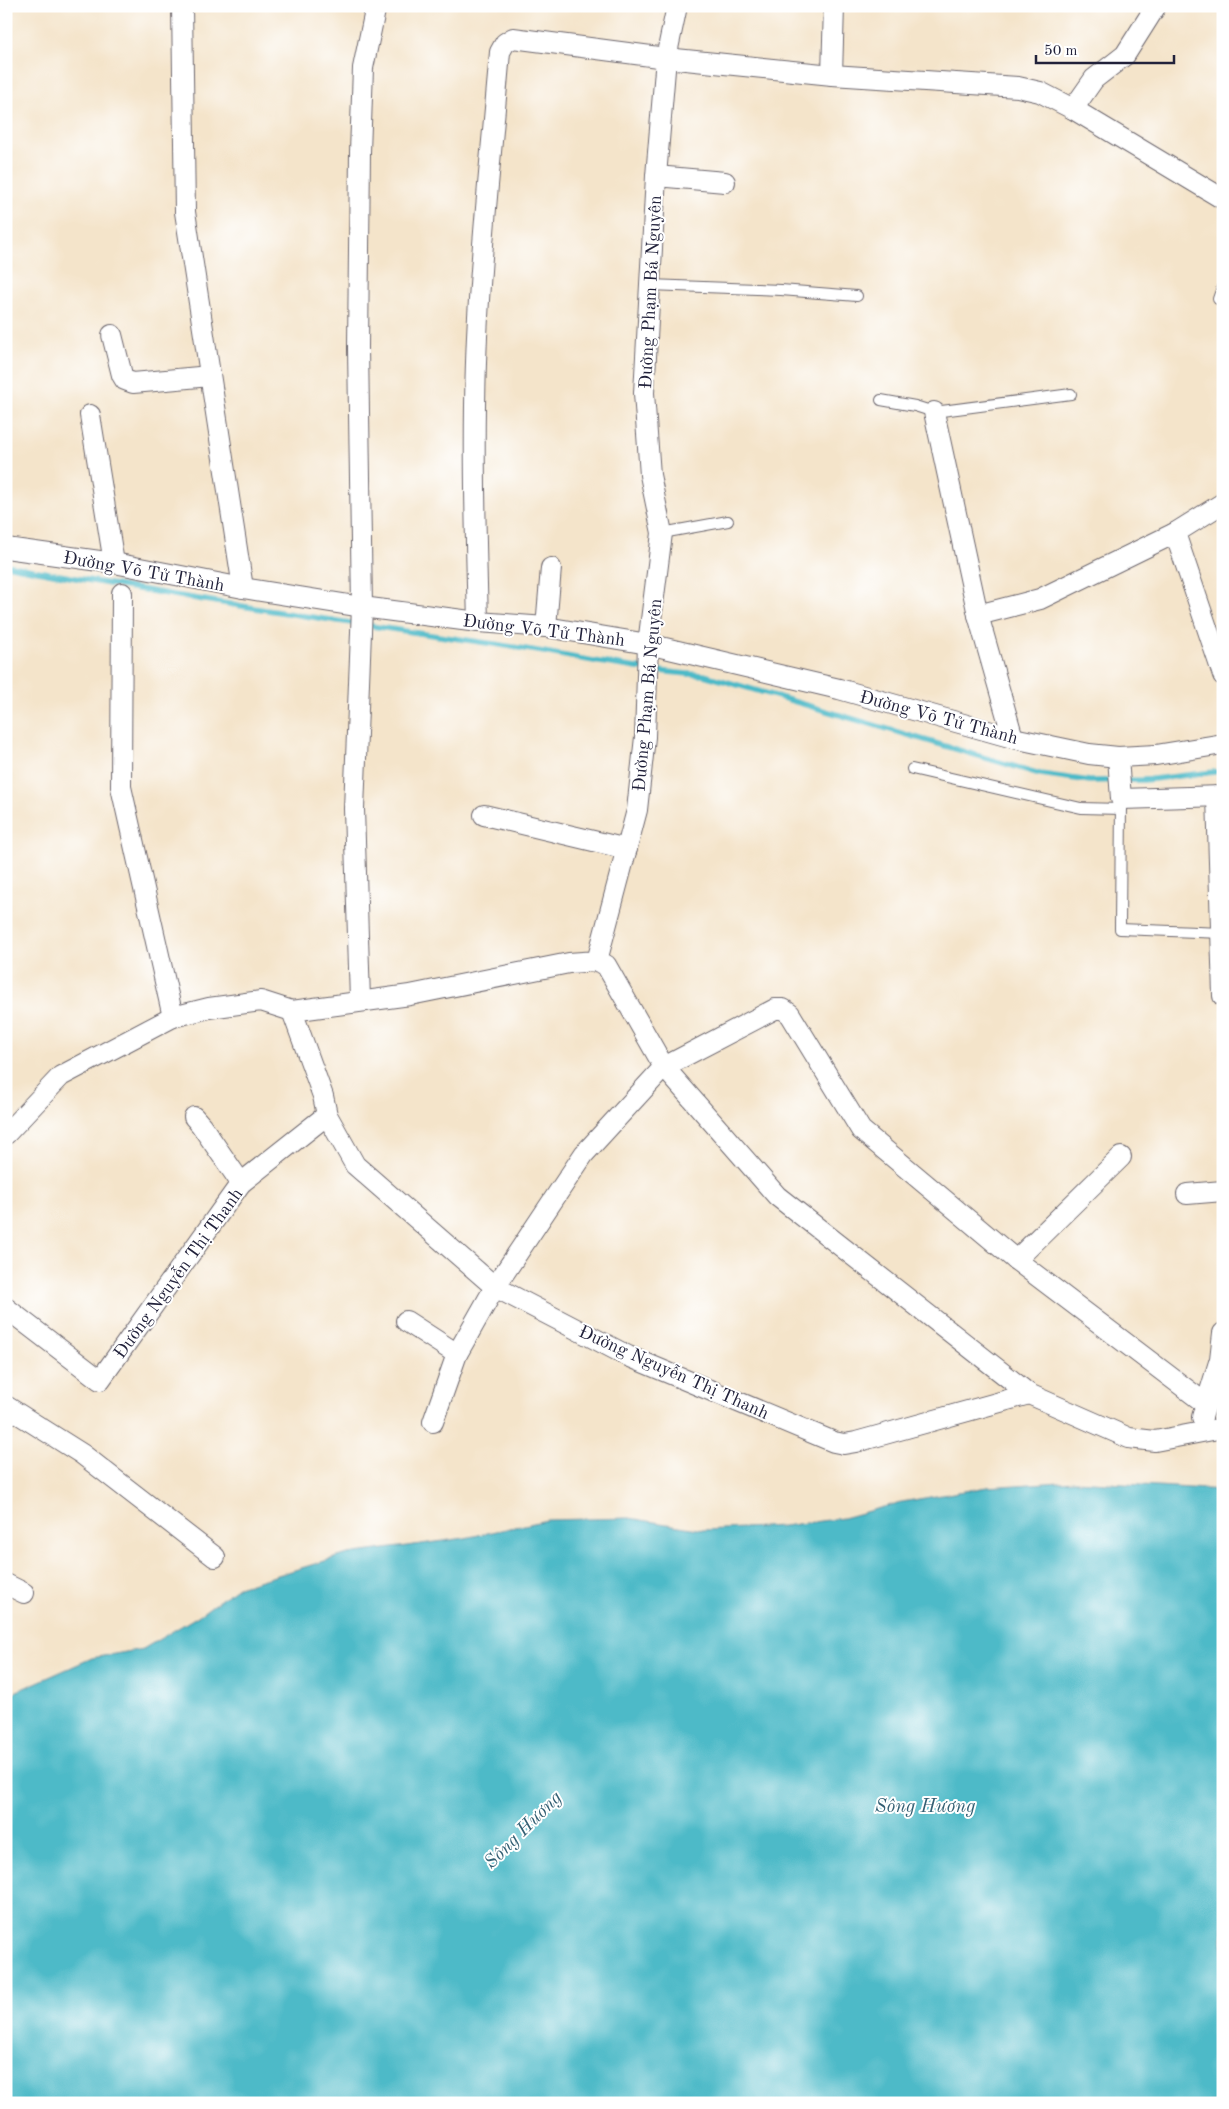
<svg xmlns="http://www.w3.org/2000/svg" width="1229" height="2109" viewBox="0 0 1229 2109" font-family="'Old Standard TT',serif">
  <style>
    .water { fill: #4dbac8; stroke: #386e82 }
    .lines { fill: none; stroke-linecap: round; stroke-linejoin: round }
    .stream { stroke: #4dbac8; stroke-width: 5.5 }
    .service-casing { stroke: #6c666d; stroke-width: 12 }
    .minor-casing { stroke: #6c666d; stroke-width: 22 }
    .service { stroke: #fff; stroke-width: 10 }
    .minor { stroke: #fff; stroke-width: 20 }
    .labels { text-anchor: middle; stroke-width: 4; stroke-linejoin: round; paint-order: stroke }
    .street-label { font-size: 18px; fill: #22223b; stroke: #fff }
    .water-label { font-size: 19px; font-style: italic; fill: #335f73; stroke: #fff }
  </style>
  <rect width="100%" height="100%" fill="#fff"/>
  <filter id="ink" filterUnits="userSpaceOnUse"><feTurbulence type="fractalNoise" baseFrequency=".02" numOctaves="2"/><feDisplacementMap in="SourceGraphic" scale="10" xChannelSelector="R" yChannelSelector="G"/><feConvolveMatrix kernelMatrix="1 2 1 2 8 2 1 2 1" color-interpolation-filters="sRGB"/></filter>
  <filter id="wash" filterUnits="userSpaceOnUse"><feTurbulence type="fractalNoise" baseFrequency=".0096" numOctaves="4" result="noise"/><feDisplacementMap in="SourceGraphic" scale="20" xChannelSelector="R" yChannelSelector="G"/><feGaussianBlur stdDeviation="1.12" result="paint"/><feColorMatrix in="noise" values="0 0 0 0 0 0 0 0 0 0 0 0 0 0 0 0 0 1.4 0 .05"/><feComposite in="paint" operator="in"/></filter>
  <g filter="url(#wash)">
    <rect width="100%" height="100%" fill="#f4e4ca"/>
    <!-- water -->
    <polygon class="water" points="1075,1481 1223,1490 1223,2103 6,2103 6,1696 92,1658 143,1649 198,1616 238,1587 348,1554 465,1538 547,1520 629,1518 704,1530 783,1526 843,1518 902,1502 987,1487"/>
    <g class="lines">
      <!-- stream -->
      <path class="stream" d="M6 565C166 596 326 620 487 643 560 653 631 671 704 675L1040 774 1090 781 1144 780 1223 771"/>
    </g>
  </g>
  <g filter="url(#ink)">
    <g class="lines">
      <defs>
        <g id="service">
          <polyline points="650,285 781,290 857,296"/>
          <polyline points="1218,299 1223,285"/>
          <polyline points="881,400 915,406 934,412 1071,394"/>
          <polyline points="662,533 728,521"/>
          <polyline points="912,769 1081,808 1121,809"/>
          <polyline points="1121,799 1120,929 1222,933"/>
        </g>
        <g id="minor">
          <polyline points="182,6 185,212 243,588"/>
          <polyline points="832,75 834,6"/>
          <polyline points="1073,109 1094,79 1125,55 1156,6"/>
          <polyline points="656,176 725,182"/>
          <polyline points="112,335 122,375 125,380 133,383 210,376"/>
          <polyline points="934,412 978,615 1013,738"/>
          <polyline points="90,415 114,563"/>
          <polyline points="1175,533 1223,675"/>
          <polyline points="6,548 114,563 243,588 362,607 478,622 546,627 648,644 839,689 1013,738 1089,754 1118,757 1156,755 1223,744"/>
          <polyline points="122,593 121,787 173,1017"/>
          <polyline points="978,615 1040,599 1175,533 1223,503"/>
          <path d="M478 622C475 515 472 407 479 300 484 218 493 135 500 52L505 43 513 38 666 58 832 75 1018 87 1040 92 1073 109 1223 199"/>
          <polyline points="546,627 551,568"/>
          <polyline points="1118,757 1121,799 1223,796"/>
          <polyline points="1217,796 1223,996"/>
          <polyline points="484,815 627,849"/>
          <polyline points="597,961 606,965 664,1067 777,1196 1029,1394"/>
          <polyline points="360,1000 354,809 362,607 358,348 360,152 363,68 376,6"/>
          <polyline points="327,1115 323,1096 292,1011 410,995 569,963 597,961 637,810 645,737 648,644 662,533 650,475 644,393 656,176 666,58 677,6"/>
          <polyline points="194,1117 201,1125 241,1183"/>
          <polyline points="6,1134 61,1076 173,1017 209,1008 261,1001 292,1011"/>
          <polyline points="1187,1194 1223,1191"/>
          <polyline points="1016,1260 1121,1157"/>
          <polyline points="6,1308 100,1380 241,1183 327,1115 355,1165 495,1287 628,1356 834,1442 844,1444 856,1442 1029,1394 1129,1438 1155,1441 1223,1428"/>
          <polyline points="406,1321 457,1354"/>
          <polyline points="6,1406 82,1454 215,1557"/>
          <polyline points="1202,1417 1220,1359 1223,1333"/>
          <polyline points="433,1422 457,1354 495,1287 584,1154 664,1067 775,1009 783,1009 790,1014 861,1130 1016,1260 1206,1404"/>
          <polyline points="6,1584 24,1593"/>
        </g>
      </defs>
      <!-- service casing -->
      <use href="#service" class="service-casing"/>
      <!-- minor casing -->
      <use href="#minor" class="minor-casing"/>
      <!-- service -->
      <use href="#service" class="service"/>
      <!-- minor -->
      <use href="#minor" class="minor"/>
    </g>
  </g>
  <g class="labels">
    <!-- street labels -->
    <g class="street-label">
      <text transform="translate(650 292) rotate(-87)" y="6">Đường Phạm Bá Nguyên</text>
      <text transform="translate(144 571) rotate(10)" y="6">Đường Võ Tử Thành</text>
      <text transform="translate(544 630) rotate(7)" y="6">Đường Võ Tử Thành</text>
      <text transform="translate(647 695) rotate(-85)" y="6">Đường Phạm Bá Nguyên</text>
      <text transform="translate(939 717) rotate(15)" y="6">Đường Võ Tử Thành</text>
      <text transform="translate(178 1273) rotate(-54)" y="6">Đường Nguyễn Thị Thanh</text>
      <text transform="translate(674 1372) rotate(24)" y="6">Đường Nguyễn Thị Thanh</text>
    </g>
    <!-- water labels -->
    <g class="water-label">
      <text x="925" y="1812">Sông Hương</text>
      <text transform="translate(522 1829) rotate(-45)" y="7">Sông Hương</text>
    </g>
  </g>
  <!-- margin -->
  <rect width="1229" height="2109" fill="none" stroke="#fff" stroke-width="25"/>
  <!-- scale -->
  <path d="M1036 55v8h138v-8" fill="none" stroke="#22223b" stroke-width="2.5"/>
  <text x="1044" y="55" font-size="15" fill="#22223b" stroke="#ffffff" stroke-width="4" paint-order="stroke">50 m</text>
</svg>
